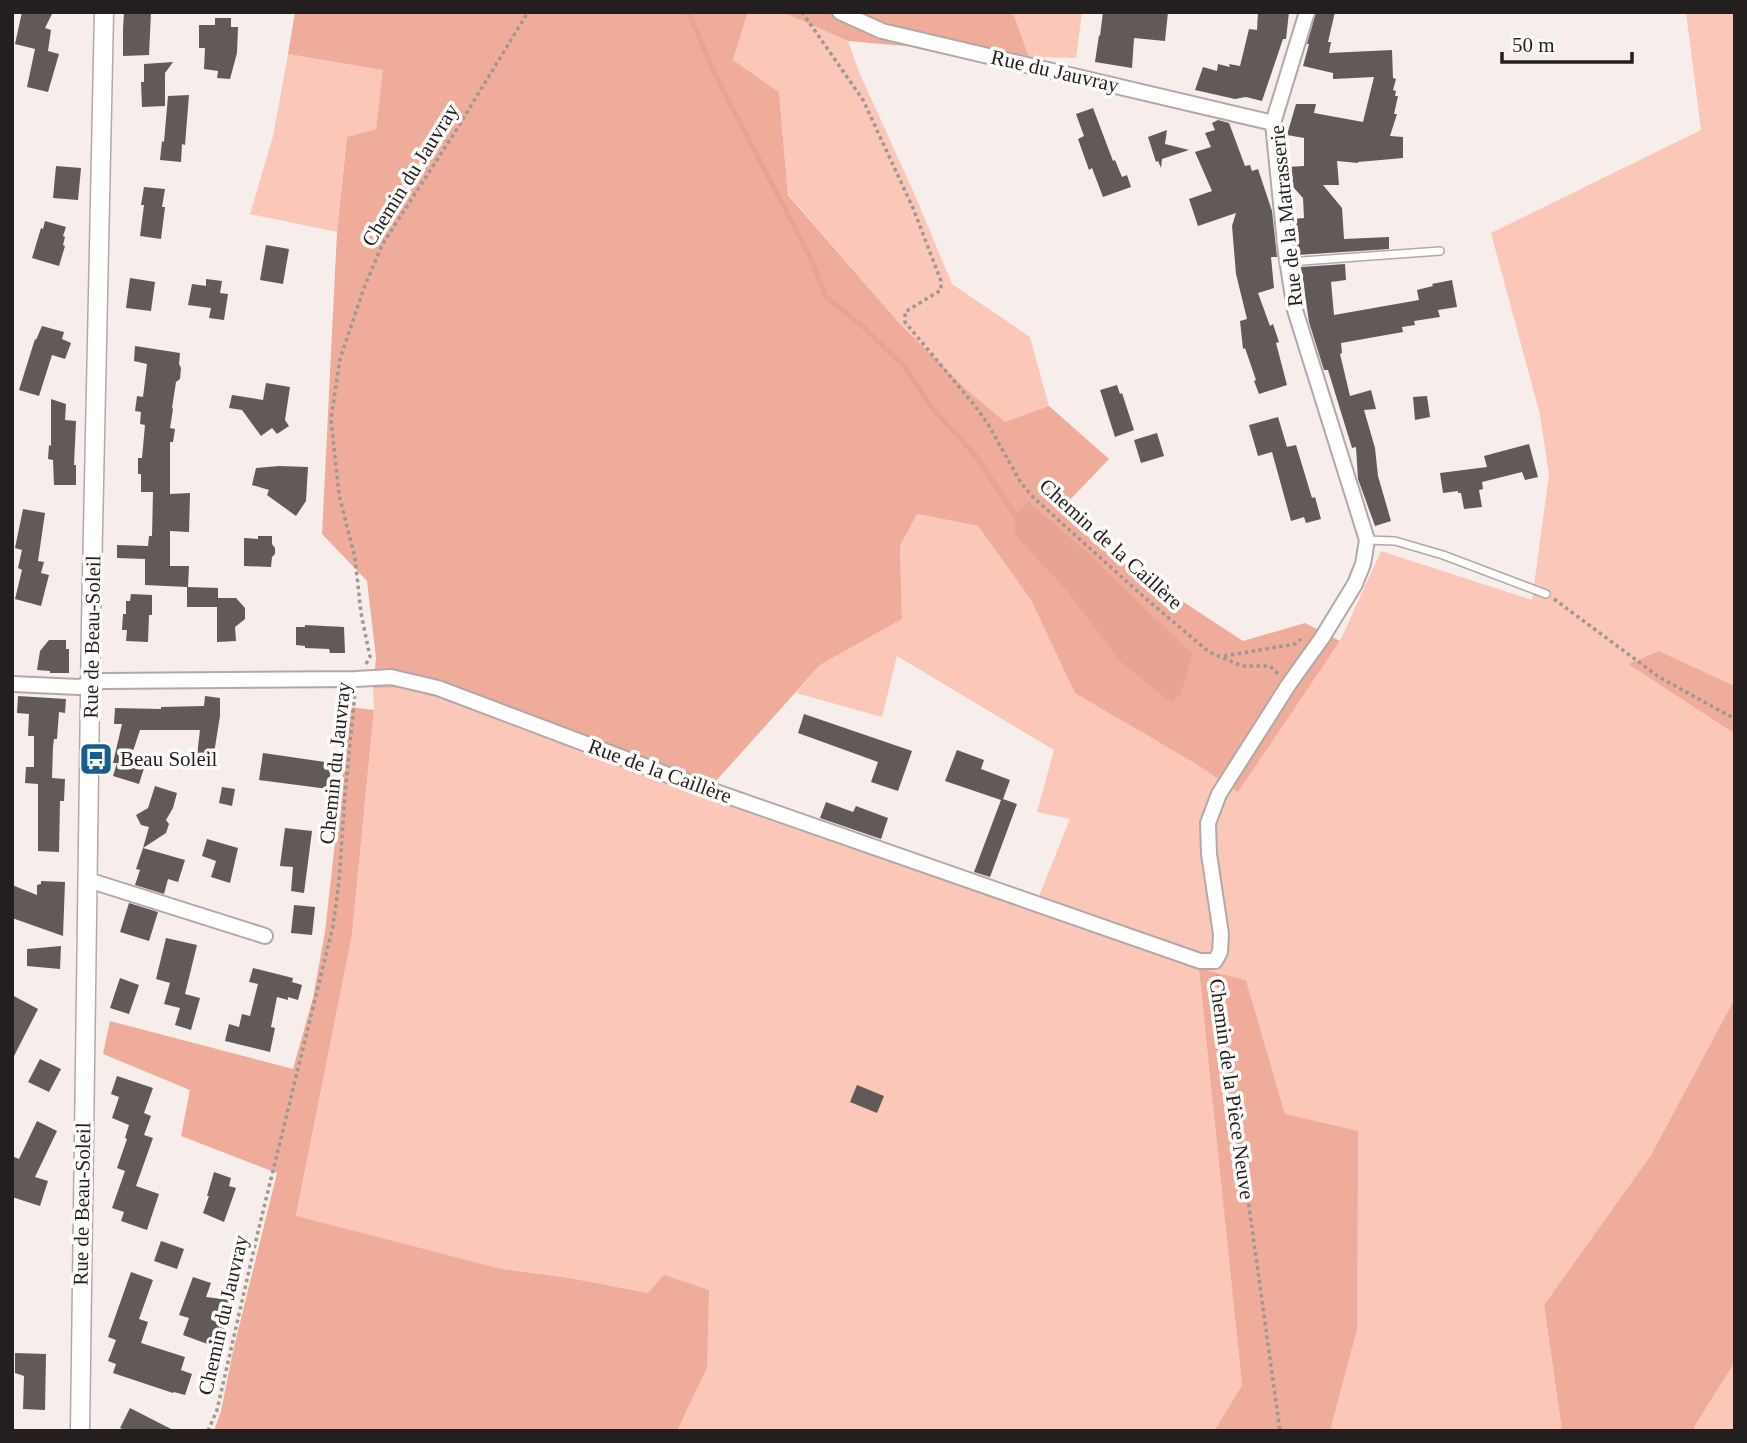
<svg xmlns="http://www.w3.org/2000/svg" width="1747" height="1443" viewBox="0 0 1747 1443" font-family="Georgia,serif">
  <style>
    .green { fill: #fac7b9 }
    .forest { fill: #f0ac9a }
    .water { fill: #e7a492 }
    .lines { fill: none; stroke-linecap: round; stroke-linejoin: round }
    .stream { stroke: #e7a492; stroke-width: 5 }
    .building { fill: #625a58 }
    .service-casing { stroke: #b2a9a7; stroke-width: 10 }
    .minor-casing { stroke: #b2a9a7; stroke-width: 18 }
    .tertiary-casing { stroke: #b2a9a7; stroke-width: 21 }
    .path { stroke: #9e9895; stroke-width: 3.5; stroke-dasharray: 3.5 3.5; stroke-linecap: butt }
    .service { stroke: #fff; stroke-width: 7 }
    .minor { stroke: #fff; stroke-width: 14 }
    .tertiary { stroke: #fff; stroke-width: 18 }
    .labels { text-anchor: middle; stroke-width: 7; stroke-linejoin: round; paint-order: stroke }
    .street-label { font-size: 21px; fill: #221f1e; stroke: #fffdfc }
    .poi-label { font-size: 21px; fill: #221f1e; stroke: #fffdfc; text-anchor: start }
  </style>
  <rect width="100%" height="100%" fill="#f7eeeb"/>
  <!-- green -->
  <g class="green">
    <polygon points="748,12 782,12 848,41 859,72 914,193 952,284 1030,337 1049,406 1005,423 967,390 901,325 788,194 779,92 733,60"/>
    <polygon points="999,12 1082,12 1076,58 1029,57 1014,15"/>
    <polygon points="1686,12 1735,12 1735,686 1659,651 1628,664 1735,734 1735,998 1651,1155 1544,1305 1562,1431 1330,1431 1357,1330 1285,1114 1246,980 1200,968 1242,1385 1214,1431 677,1431 707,1368 648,1293 570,1278 502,1269 296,1217 352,934 374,710 373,688 426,687 715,782 715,801 1033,911 1070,819 1037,812 1054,750 897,656 882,717 796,693 820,665 902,619 900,546 917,514 978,526 1031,600 1076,693 1196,764 1238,791 1340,641 1381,551 1532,600 1549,475 1540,415 1491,233 1701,130"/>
    <polygon points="288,54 384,69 376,129 347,137 337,232 250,214 273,136"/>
    <polygon points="1735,1362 1735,1431 1694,1431 1694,1427"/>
  </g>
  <!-- forest -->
  <g class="forest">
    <polygon points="295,12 748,12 733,60 779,92 788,195 901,325 967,390 1005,422 1049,406 1109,459 1066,504 1092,542 1243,641 1305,623 1340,641 1238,792 1196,764 1075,693 1031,600 978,526 917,514 900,546 902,619 820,665 715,782 426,687 373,688 376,658 367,581 322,534 337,232 347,137 376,129 383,70 288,54"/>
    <polygon points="782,12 999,12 1014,15 1029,57 848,41"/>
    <polygon points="1659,651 1735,686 1735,734 1628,664"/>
    <polygon points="350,707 374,710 352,934 296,1216 502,1269 570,1278 648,1293 664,1275 709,1290 707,1368 677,1431 214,1431 221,1411 233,1351 277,1173 181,1136 190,1090 103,1054 110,1021 293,1069 313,998 325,932"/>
    <polygon points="1199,968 1246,980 1285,1114 1358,1131 1357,1330 1330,1431 1214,1431 1242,1385"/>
    <polygon points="1735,998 1735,1362 1694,1427 1694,1431 1562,1431 1544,1305 1651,1155"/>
  </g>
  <!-- water -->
  <polygon class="water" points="1028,502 1086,551 1192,654 1181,694 1171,703 1119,660 1067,591 1015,535 1015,515"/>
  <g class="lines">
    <!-- stream -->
    <polyline class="stream" points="688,12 717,78 811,259 826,297 860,324 905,367 933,409 976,456 1015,515"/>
  </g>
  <!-- building -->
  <g class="building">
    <polygon points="22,12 53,12 45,28 51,30 48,51 59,54 48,92 27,87 35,49 15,44"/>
    <polygon points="124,12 151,12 149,55 123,56 123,29"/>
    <polygon points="1103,12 1168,12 1165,41 1134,38 1132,68 1095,62 1099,35 1100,36"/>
    <polygon points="1258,12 1289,12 1286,39 1283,39 1262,101 1246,97 1235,99 1195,90 1203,67 1217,71 1218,64 1230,67 1229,64 1240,66 1249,29 1257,30"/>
    <polygon points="1316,12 1335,12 1328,42 1331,42 1329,53 1392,50 1393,78 1396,79 1393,90 1396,91 1395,96 1398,96 1394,114 1397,114 1390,136 1403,137 1403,158 1358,162 1358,163 1337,161 1339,185 1323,185 1342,208 1344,239 1389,237 1389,249 1297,255 1292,219 1304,218 1303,198 1294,188 1289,189 1287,167 1304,166 1304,138 1287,135 1296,104 1316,104 1314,113 1363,122 1374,77 1333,79 1333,73 1303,66 1309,44 1307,44"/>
    <polygon points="215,18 231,18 231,27 238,27 237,53 230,79 217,78 218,71 204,69 205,48 199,48 199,25 215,25"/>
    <polygon points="173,62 165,73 165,106 142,107 141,82 144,82 144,64"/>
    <polygon points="189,95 185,145 182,144 181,162 160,160 162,141 164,142 168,96"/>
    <polygon points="1093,108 1113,161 1115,160 1122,177 1127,175 1131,187 1103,197 1092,168 1089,170 1078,139 1084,136 1076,114"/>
    <polygon points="1218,120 1229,123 1245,166 1250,165 1252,171 1258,169 1272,211 1277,257 1271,257 1274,288 1258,293 1270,326 1273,324 1279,342 1276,343 1287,385 1259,394 1254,381 1256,380 1245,348 1243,349 1240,321 1247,319 1236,274 1232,226 1236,213 1198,226 1189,199 1212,191 1195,152 1211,147 1205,133 1215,130 1212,123"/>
    <polygon points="1167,130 1165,144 1189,150 1162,159 1161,168 1158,161 1156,162 1148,137"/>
    <polygon points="56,166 81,168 78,200 53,198"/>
    <polygon points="144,187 165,189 162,207 165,207 161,239 140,236 144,205 141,205"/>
    <polygon points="45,221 66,227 63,236 65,237 63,245 65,246 59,266 32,258 41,228 43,229"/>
    <polygon points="266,245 289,249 283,284 260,280"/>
    <polygon points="1345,264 1346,280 1331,282 1334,315 1419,300 1417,290 1433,286 1432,284 1452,280 1457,307 1438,310 1440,317 1414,321 1415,325 1402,327 1403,332 1341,343 1342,353 1340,354 1350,396 1371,390 1376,409 1364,410 1375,448 1378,476 1391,521 1375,526 1358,479 1356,447 1352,448 1328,370 1324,370 1309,322 1301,267"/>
    <polygon points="130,278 155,282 151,311 126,308"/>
    <polygon points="206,279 222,281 220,293 228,294 224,320 209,318 211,308 188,305 192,284 206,286"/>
    <polygon points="42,326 64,332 62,339 71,343 65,359 52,355 39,396 19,390 35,339 36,340"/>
    <polygon points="135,346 180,353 179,364 181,368 180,379 176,382 172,408 173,409 170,428 175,429 173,442 170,442 170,494 190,493 189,532 170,531 170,566 189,566 188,587 218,588 218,598 236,598 245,608 245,619 235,627 236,641 217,642 217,607 187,607 187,587 145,585 145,559 117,558 117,545 148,546 149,536 152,536 153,492 141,492 141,474 138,474 138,458 142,458 145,425 140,424 141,412 135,411 137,396 143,397 147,364 134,361"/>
    <polygon points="266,383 290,387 285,420 289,426 277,434 272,428 261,436 242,410 229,408 232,395 263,400"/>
    <polygon points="1117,385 1120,394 1122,393 1134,430 1115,437 1100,390"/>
    <polygon points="1427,396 1430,417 1415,420 1413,397"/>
    <polygon points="51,399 66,404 65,420 76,421 74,465 76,465 76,485 54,485 53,460 48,459 49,445 51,446"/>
    <polygon points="1278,417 1287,447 1296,445 1312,498 1315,497 1321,519 1306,523 1304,517 1291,521 1272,452 1258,456 1249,425"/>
    <polygon points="1157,433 1164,456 1141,463 1134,440"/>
    <polygon points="1529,444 1538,477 1525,480 1522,472 1482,482 1483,489 1479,490 1482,507 1464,509 1461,493 1458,493 1458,491 1443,493 1440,473 1487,467 1484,456"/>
    <polygon points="279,466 308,467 306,501 296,516 267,495 269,490 252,485 256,468"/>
    <polygon points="23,509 45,513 38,561 44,562 41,573 49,575 41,606 15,599 22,570 18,568 22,550 15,548"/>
    <polygon points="258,536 272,536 272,544 275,548 275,554 272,557 271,567 244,566 244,538 258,539"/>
    <polygon points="131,594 152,595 152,615 149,615 148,642 126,641 127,630 122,630 123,614 126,614 126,601 130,601"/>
    <polygon points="305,625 344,627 345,653 330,653 329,649 305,648 305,646 296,645 296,627 305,627"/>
    <polygon points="49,640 66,640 66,649 69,649 69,673 50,673 50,671 37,670 40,651"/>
    <polygon points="18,696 66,699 65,713 59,712 57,739 54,739 53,747 52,778 65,779 64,801 60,801 59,852 38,851 38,784 25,783 26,767 34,767 34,736 28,736 29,714 17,713"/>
    <polygon points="205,696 220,698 220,716 212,766 196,764 200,730 140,730 130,760 145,765 139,784 113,776 117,763 113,763 122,724 114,724 115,708 161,709 161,707 204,706"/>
    <polygon points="804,714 912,751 898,791 871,782 878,762 798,733"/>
    <polygon points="957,750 984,760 981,769 1010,780 1003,799 1017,804 990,877 974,872 1001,800 945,781"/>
    <polygon points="263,753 332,763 328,789 259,780"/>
    <polygon points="155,786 177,793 173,808 166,820 169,824 166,833 143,848 149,827 141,825 136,815 148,808"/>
    <polygon points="222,787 235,789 232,806 219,803"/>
    <polygon points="826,802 853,812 856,806 888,818 881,839 820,818"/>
    <polygon points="285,828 312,831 304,893 291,891 293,867 280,866"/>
    <polygon points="207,839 238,848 230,883 211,877 216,861 202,856"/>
    <polygon points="143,848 185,860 178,882 168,879 164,894 135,885 140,870 136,869"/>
    <polygon points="41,881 65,882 63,936 12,918 12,885 37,895 37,885 41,884"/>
    <polygon points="129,903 158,912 149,941 120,932"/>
    <polygon points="294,905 315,907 312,935 291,933"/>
    <polygon points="166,938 197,945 185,994 200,998 191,1030 175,1025 180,1008 164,1004 170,983 156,979"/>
    <polygon points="61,946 60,969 27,966 27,949"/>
    <polygon points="253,968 293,978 292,982 302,985 298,1000 288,997 288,1000 277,997 271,1027 275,1028 270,1052 225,1041 229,1024 239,1027 242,1014 250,1016 258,984 249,982"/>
    <polygon points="120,978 139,985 129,1014 110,1008"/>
    <polygon points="12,995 38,1009 12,1060"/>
    <polygon points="40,1059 61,1069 49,1092 28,1082"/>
    <polygon points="117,1076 153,1088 144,1113 151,1116 144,1135 153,1138 136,1186 159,1194 147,1230 121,1221 124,1212 112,1208 125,1171 117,1168 127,1139 125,1138 129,1125 112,1118 119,1097 111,1094"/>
    <polygon points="857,1085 884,1096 877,1113 850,1102"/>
    <polygon points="37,1121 57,1131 35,1177 48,1181 40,1206 12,1197 12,1156 19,1159"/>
    <polygon points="214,1172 231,1178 229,1186 236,1188 224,1222 203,1213 209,1196 207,1196"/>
    <polygon points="161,1241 184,1249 177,1269 154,1261"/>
    <polygon points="131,1272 153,1280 139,1319 148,1322 141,1343 185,1357 181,1370 192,1374 185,1395 174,1392 173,1393 113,1373 116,1364 108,1361 116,1340 108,1337"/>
    <polygon points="193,1277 211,1283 206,1297 229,1300 221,1349 183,1335 189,1318 179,1315"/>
    <polygon points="15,1353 46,1354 45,1410 23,1409 24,1376 15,1373"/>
    <polygon points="130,1408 175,1431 128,1431 120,1428"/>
  </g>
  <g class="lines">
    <defs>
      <g id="service">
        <polyline points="1288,262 1440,251"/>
        <polyline points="1367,540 1395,541 1443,555 1546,594"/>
      </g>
      <g id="minor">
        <polyline points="840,12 882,31 1273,123"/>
        <polyline points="12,684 79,687 103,681 356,679 391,677 438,688 676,778 1200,961 1215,961 1220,952 1221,934 1209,854 1208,823 1219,794 1289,684 1322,638 1355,584 1363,564 1367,540 1295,310 1286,253 1273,123 1307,12"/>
        <polyline points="88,880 265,936"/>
      </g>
      <polyline id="tertiary" points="80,1431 91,624 104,12"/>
    </defs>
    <!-- service casing -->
    <use href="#service" class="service-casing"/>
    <!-- minor casing -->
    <use href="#minor" class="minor-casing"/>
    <!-- tertiary casing -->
    <use href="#tertiary" class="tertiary-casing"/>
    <!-- path -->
    <g class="path">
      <polyline points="802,12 863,100 913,208 941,281 941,290 905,312 905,322 975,406 988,424 1021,483 1034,498 1144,597 1209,652 1242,666 1270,666 1279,675"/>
      <polyline points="1554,599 1659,677 1735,719"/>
      <polyline points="1224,656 1295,644 1301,639"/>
      <polyline points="366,664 370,657 361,613 355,558 339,495 331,419 340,359 364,288 382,245 455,132 528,12"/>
      <polyline points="1217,975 1280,1431"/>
      <polyline points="208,1431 217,1410 257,1236 333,926 339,881 345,794 355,693"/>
    </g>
    <!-- service -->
    <use href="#service" class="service"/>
    <!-- minor -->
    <use href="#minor" class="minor"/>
    <!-- tertiary -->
    <use href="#tertiary" class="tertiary"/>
  </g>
  <!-- icons -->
  <defs>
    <symbol id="bus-square" viewBox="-11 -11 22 22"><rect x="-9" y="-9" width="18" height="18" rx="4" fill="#155e92" stroke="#fffdfc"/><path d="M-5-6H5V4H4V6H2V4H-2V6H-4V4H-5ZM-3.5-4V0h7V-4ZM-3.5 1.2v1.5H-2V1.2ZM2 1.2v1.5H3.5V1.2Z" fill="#fff"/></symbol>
  </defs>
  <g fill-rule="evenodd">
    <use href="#bus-square" x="77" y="740" width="38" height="38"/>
  </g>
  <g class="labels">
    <!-- street labels -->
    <g class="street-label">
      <text transform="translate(1055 71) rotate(13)" y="7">Rue du Jauvray</text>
      <text transform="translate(410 175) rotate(-58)" y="7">Chemin du Jauvray</text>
      <text transform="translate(1286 216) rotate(-96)" y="7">Rue de la Matrasserie</text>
      <text transform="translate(1111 544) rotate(42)" y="7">Chemin de la Caillère</text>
      <text transform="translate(92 637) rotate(-89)" y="7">Rue de Beau-Soleil</text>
      <text transform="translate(335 763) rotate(-84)" y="7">Chemin du Jauvray</text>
      <text transform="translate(660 771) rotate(20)" y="7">Rue de la Caillère</text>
      <text transform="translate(1232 1089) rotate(82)" y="7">Chemin de la Pièce Neuve</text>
      <text transform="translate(82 1204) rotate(-89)" y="7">Rue de Beau-Soleil</text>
      <text transform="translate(223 1315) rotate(-77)" y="7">Chemin du Jauvray</text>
    </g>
    <!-- poi labels -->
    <g class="poi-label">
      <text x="120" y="766">Beau Soleil</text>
    </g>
  </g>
  <!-- border -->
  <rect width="1747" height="1443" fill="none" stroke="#221f1e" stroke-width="28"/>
  <!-- scale -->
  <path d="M1502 52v10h130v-10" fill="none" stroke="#221f1e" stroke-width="3.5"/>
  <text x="1512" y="52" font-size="21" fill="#221f1e" stroke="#fffdfc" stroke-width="5" paint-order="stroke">50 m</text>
</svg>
